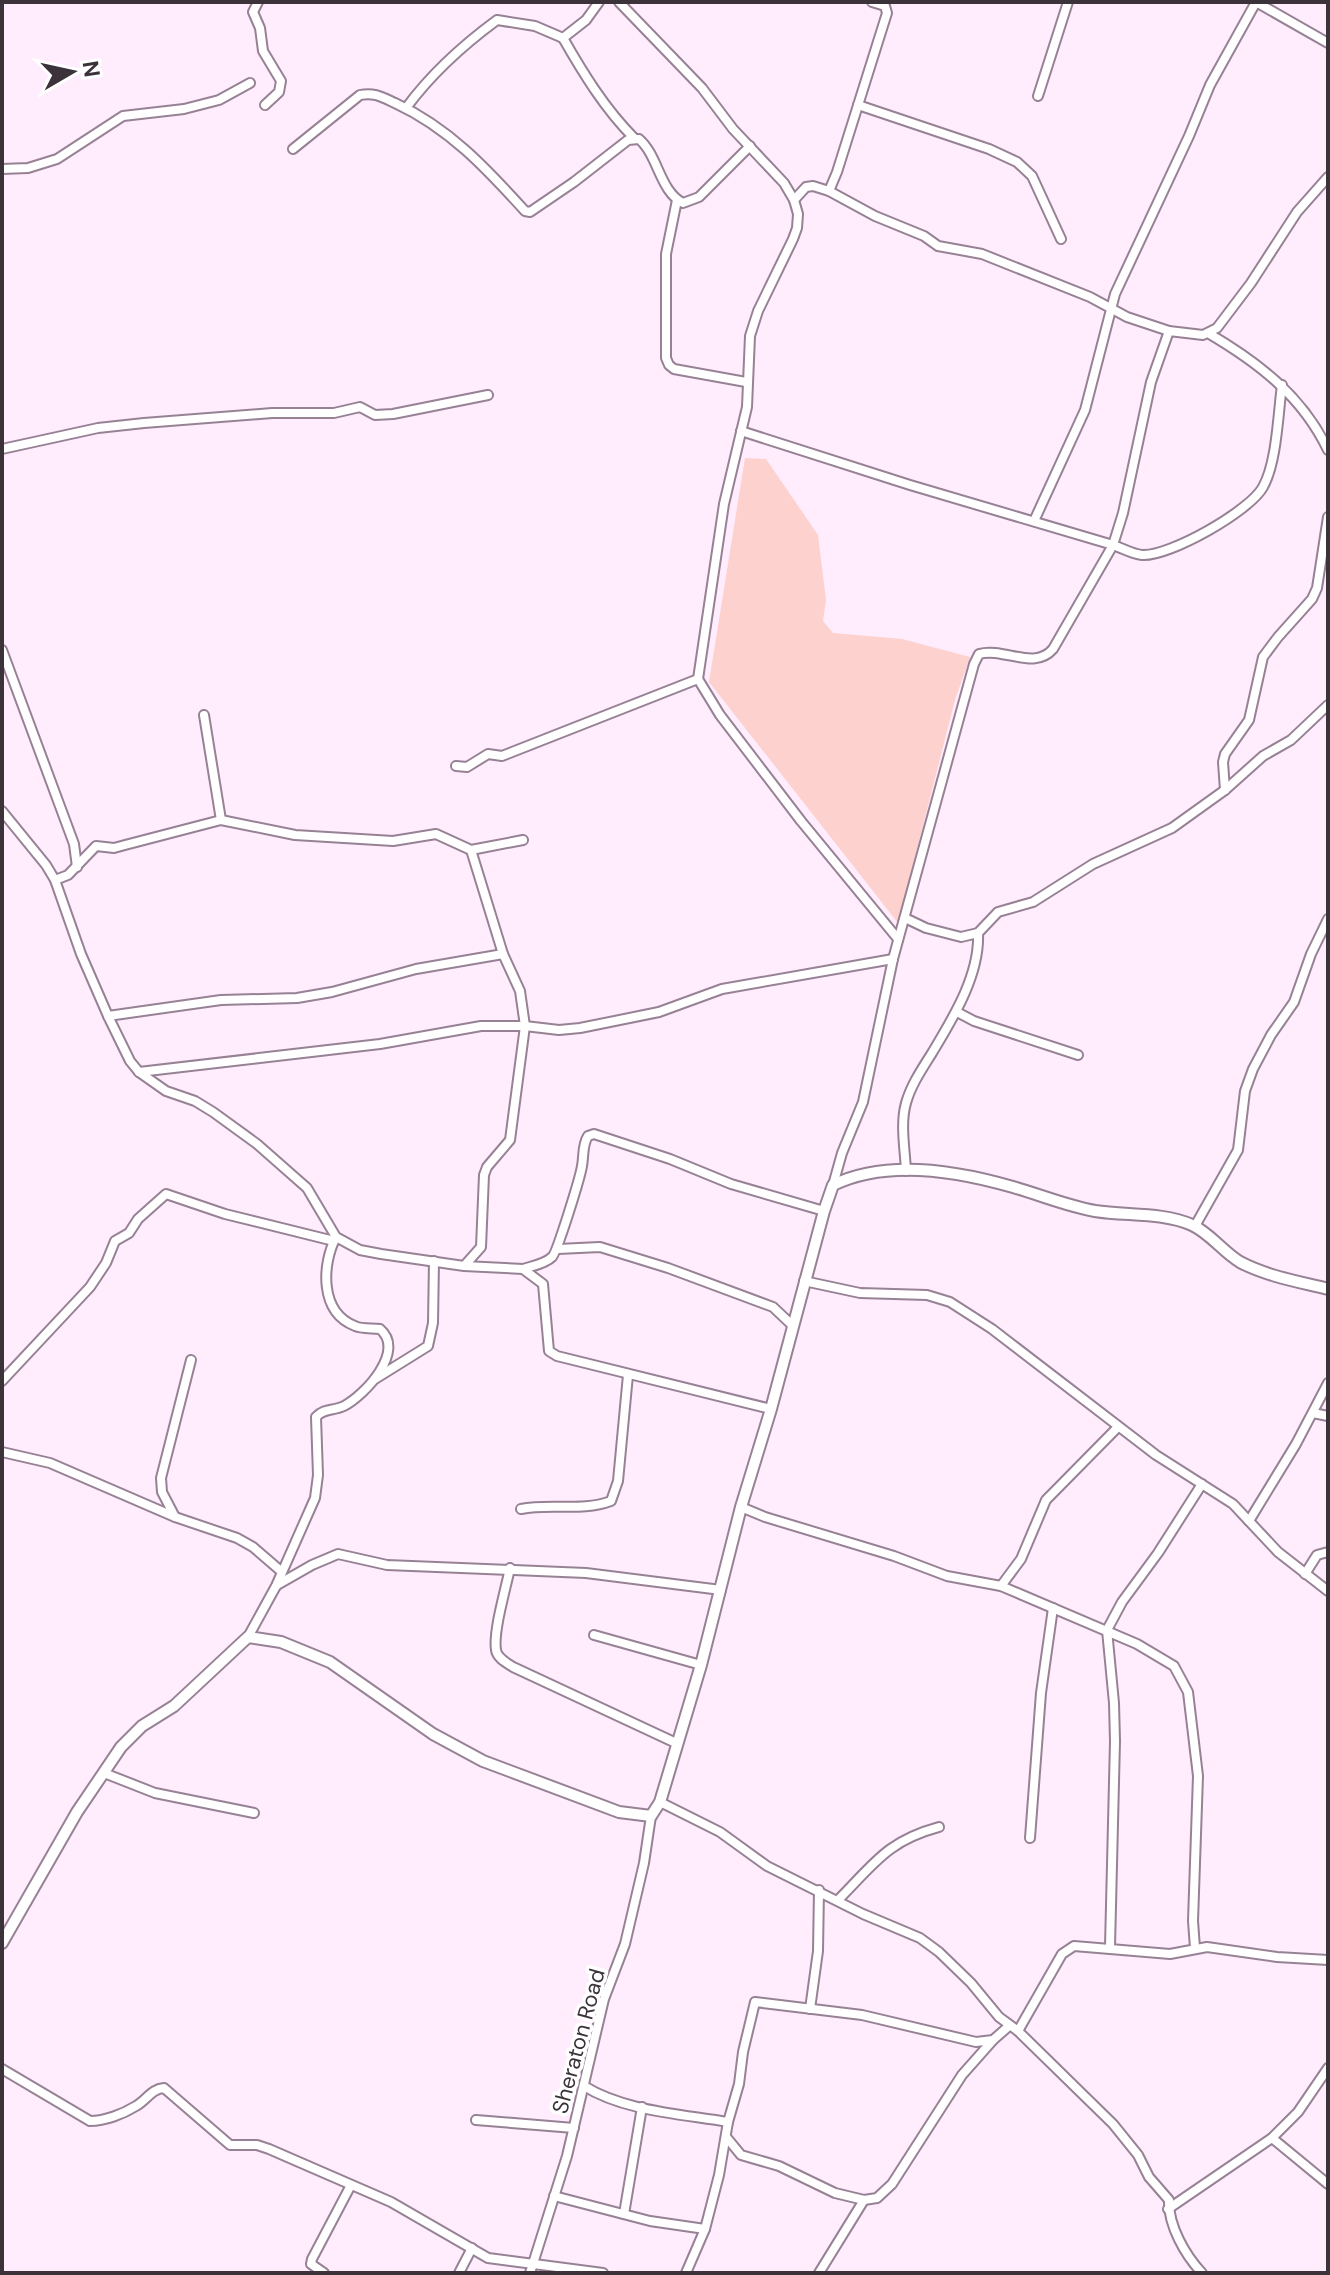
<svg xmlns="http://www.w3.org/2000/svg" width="1330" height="2275" viewBox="0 0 1330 2275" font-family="'DM Sans',sans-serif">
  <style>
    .green { fill: #fdd1ce }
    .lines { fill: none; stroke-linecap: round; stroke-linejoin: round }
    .minor-casing { stroke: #978295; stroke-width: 12 }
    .tertiary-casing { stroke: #978295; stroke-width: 14 }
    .minor { stroke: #fff; stroke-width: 8 }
    .tertiary { stroke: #fff; stroke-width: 10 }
    .labels { text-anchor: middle; stroke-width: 7; stroke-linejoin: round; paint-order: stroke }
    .street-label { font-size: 22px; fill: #3b323a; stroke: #fff }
  </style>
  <rect width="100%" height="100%" fill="#ffecfd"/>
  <!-- green -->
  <polygon class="green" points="745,458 766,459 818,535 826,600 823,621 833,633 902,639 970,657 955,700 898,923 709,682"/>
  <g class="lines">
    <defs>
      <g id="minor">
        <polyline points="258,2 253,12 260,28 263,51 281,81 279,92 265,105"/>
        <polyline points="619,2 702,88 733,129 784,183 794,200 798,214 797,228 793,239 758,311 750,336 747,407 724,504 698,679 720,715 801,821 898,939"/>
        <polyline points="1256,2 1328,43"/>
        <path d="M563 38C583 73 605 109 634 138"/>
        <polyline points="1038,96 1068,2"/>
        <polyline points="858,105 989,149 1017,162 1032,176 1061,239"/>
        <path d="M406 108C431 74 463 45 497 20L535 26 563 38 586 20 599 2"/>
        <path d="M293 149 360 95C374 92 382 97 395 103 449 128 486 168 525 211L530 212 574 182 628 140 639 139C658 155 660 192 683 203L699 197 750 146"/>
        <polyline points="2,169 28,168 57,159 123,116 184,109 219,100 250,83"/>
        <polyline points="829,191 837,172 887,13 885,6 872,2"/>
        <polyline points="677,200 666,254 666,358 669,365 674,369 746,382"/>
        <polyline points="794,200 806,187 813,186 829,191 875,216 924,236 938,246 982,254 1090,297 1127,317 1169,331"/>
        <path d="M1208 333C1259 363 1302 396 1328 450"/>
        <path d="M741 431 910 485 1113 545C1122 548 1132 554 1142 555 1169 557 1250 511 1263 487 1277 462 1278 414 1282 385"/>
        <polyline points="2,449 98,428 144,423 272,413 334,413 360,407 375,415 393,414 488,395"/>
        <polyline points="1034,521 1085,410 1115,294 1189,136 1210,85 1256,2"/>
        <polyline points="2,650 74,844 77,867"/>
        <polyline points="204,715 221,820"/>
        <polyline points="456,766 467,767 488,754 502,756 698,679"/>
        <polyline points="1225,790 1223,762 1225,754 1249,720 1263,657 1278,637 1312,599 1317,588 1328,517"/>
        <polyline points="2,811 46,865 55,880 81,954 108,1016 130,1061 139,1072 166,1091 195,1101 213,1112 257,1144 307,1188 336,1237 360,1250 381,1254 464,1266 523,1269 543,1284 549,1351 557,1356 771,1409"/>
        <polyline points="55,880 68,875 96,846 114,848 125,845 221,820 295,835 393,841 436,834 471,850 523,840"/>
        <polyline points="905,918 926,928 961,937 978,933 998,912 1033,902 1093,864 1172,828 1225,790 1263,756 1291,740 1328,705"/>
        <polyline points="957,1012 974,1021 1078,1055"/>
        <polyline points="108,1016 221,1000 297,998 332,992 416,969 503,954"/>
        <polyline points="139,1072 380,1044 481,1026 525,1026 559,1030 580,1028 659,1012 722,989 893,959"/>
        <path d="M906 1171C905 1149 900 1124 906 1103 911 1085 922 1069 932 1053 953 1018 980 975 978 933"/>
        <path d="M833 1185 842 1153 863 1102 893 959 974 664 979 654C1004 647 1034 671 1053 649L1113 545 1123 513 1151 382 1169 331 1203 335 1217 328 1251 283 1297 212 1328 177"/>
        <polyline points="1195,1226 1238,1150 1245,1091 1253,1069 1271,1035 1294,1002 1311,954 1328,919"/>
        <polyline points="558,1249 600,1247 668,1268 773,1307 792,1325"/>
        <polyline points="465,1265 481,1247 484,1175 487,1167 510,1140 525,1026 520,991 503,954 471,850"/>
        <path d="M523 1269C532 1266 545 1264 552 1257 557 1253 580 1178 582 1166 584 1156 582 1145 588 1136L594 1134 670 1159 731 1184 824 1211"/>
        <polyline points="804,1281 860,1293 927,1295 950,1302 992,1329 1156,1455 1233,1504 1278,1552 1328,1591"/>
        <polyline points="375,1379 428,1346 433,1323 434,1261"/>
        <polyline points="2,1381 90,1287 106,1263 115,1241 129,1233 138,1219 166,1194 225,1214 334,1241"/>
        <polyline points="1313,1413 1328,1416"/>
        <polyline points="2,1452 50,1463 175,1517 237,1538 253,1547 282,1572"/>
        <polyline points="741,1507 765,1517 894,1556 947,1576 1001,1586 1137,1644 1174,1666 1188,1692 1198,1776 1193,1921 1195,1948"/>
        <path d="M521 1509C551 1503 582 1512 611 1501L618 1481 628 1375"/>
        <polyline points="175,1517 162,1492 161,1478 191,1360"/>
        <polyline points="1249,1521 1296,1444 1328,1383"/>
        <path d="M510 1568C506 1588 493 1631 496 1650 497 1658 507 1663 513 1667L676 1743"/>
        <polyline points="1305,1574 1317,1555 1328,1552"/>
        <polyline points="277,1585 312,1565 338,1554 387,1565 586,1573 721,1590"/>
        <polyline points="1001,1586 1021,1559 1046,1500 1117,1428"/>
        <polyline points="594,1635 701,1665"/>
        <path d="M248 1637 276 1586 315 1498 318 1475 316 1417C324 1408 334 1411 344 1406 365 1395 406 1351 380 1329 372 1328 361 1329 355 1326 319 1312 322 1264 336 1237"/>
        <polyline points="104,1773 155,1793 254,1813"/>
        <path d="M660 1802 720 1832 767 1866 863 1914 920 1938 939 1952 971 1983 999 2017 1018 2031 1113 2124 1138 2155 1149 2177 1169 2200C1168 2225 1185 2255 1202 2273"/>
        <polyline points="1030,1838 1041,1693 1053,1608"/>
        <path d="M838 1900C874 1864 887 1841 939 1827"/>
        <polyline points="1110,1947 1115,1741 1114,1703 1107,1630 1122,1602 1158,1553 1202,1484"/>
        <polyline points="810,2009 818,1951 819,1890"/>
        <polyline points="1018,2031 1062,1954 1074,1946 1170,1954 1207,1947 1277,1957 1328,1960"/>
        <path d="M2 2069 90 2121C105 2121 123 2114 136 2106 147 2100 151 2089 164 2088L230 2145H257L269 2149 391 2202 488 2258 603 2273"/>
        <path d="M584 2086C624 2111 681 2114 728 2122"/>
        <polyline points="476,2120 574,2128"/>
        <polyline points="727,2138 741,2155 779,2166 835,2193 864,2200 877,2198 892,2184 962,2075 993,2040"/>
        <polyline points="1272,2138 1328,2184"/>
        <polyline points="554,2196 650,2221 705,2229 719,2175 728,2122 739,2084 743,2052 755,2002 862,2015 976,2042 993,2040 1009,2026"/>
        <polyline points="1168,2209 1272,2138 1298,2112 1328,2068"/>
        <polyline points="624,2214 642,2107"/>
        <polyline points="324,2273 311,2264 312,2259 351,2185"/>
        <polyline points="459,2273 472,2248"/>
        <polyline points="530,2273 567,2156 604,1999 625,1944 644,1863 651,1816"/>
        <polyline points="686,2273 705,2229"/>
        <polyline points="819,2273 864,2200"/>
      </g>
      <path id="tertiary" d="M2 1943 77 1812 121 1747 142 1726 174 1706 248 1637 281 1642 330 1662 433 1734 483 1761 619 1812 651 1816 660 1802 701 1665 741 1507 771 1409 824 1211 833 1185C886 1159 958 1171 1013 1187 1041 1195 1067 1206 1095 1211 1126 1216 1163 1212 1192 1225 1210 1233 1223 1252 1240 1262 1266 1276 1300 1282 1328 1289"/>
    </defs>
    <!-- minor casing -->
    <use href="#minor" class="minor-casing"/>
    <!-- tertiary casing -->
    <use href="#tertiary" class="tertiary-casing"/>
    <!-- minor -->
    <use href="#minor" class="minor"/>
    <!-- tertiary -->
    <use href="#tertiary" class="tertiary"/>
  </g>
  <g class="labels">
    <!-- street labels -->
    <g class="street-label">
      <text transform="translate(578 2041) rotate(-75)" y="8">Sheraton Road</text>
    </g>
  </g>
  <!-- border -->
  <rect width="1330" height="2275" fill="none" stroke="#3b323a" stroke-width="8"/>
  <!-- north arrow -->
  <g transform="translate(72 72) rotate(81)" stroke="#ffffff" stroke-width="6" paint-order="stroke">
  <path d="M0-6L14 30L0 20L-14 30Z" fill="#3b323a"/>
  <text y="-12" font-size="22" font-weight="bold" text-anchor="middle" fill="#3b323a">N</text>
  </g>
</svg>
